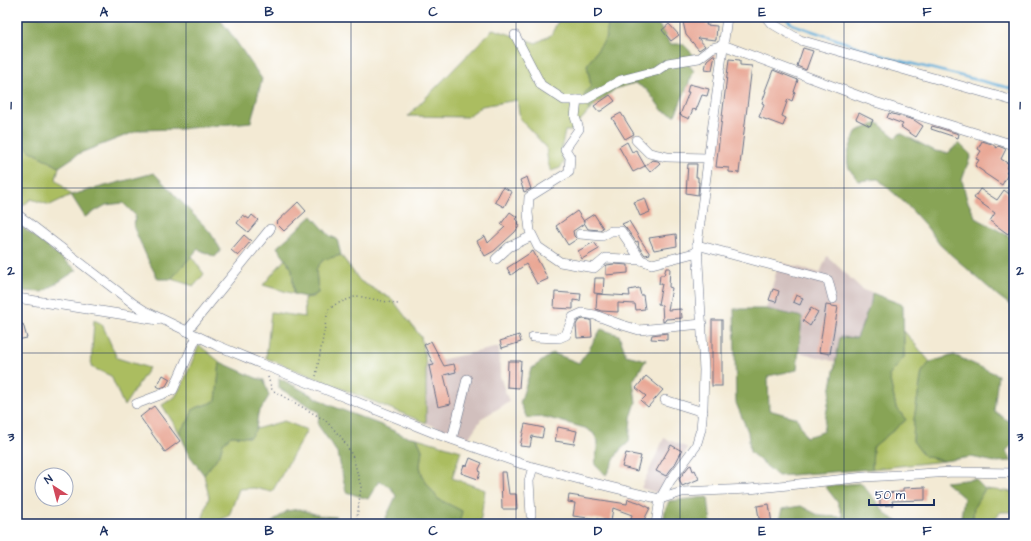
<svg xmlns="http://www.w3.org/2000/svg" width="1031" height="541" viewBox="0 0 1031 541" font-family="'Architects Daughter',sans-serif">
  <style>
    .industrial { fill: #d1bfbd }
    .green { fill: #abbd60; stroke: #63765f }
    .forest { fill: #88a456; stroke: #526a5a }
    .lines { fill: none; stroke-linecap: round; stroke-linejoin: round }
    .stream { stroke: #62afdb; stroke-width: 2.5 }
    .building { fill: #e9a896 }
    .minor-casing { stroke: #677087; stroke-width: 10 }
    .path { stroke: #677087; stroke-width: 1.5; stroke-dasharray: 1 3; stroke-linecap: butt }
    .minor { stroke: #fff; stroke-width: 9 }
    .grid { fill: none; stroke: #1b2f5e; stroke-width: 1; stroke-opacity: 0.55 }
    .neatline { fill: none; stroke: #1b2f5e; stroke-width: 1.5 }
    .grid-label { font-size: 13px; text-anchor: middle; font-weight: bold; fill: #1b2f5e }
  </style>
  <rect width="100%" height="100%" fill="#fff"/>
  <filter id="ink" filterUnits="userSpaceOnUse"><feTurbulence type="fractalNoise" baseFrequency=".025" numOctaves="2"/><feDisplacementMap in="SourceGraphic" scale="8" xChannelSelector="R" yChannelSelector="G"/><feConvolveMatrix kernelMatrix="1 2 1 2 8 2 1 2 1" color-interpolation-filters="sRGB"/></filter>
  <filter id="wash" filterUnits="userSpaceOnUse"><feTurbulence type="fractalNoise" baseFrequency=".012" numOctaves="4" result="noise"/><feDisplacementMap in="SourceGraphic" scale="16" xChannelSelector="R" yChannelSelector="G"/><feGaussianBlur stdDeviation="0.9" result="paint"/><feColorMatrix in="noise" values="0 0 0 0 0 0 0 0 0 0 0 0 0 0 0 0 0 1.4 0 .05"/><feComposite in="paint" operator="in"/></filter>
  <g filter="url(#wash)">
    <rect width="100%" height="100%" fill="#f3ead4"/>
    <!-- industrial -->
    <g class="industrial">
      <polygon points="827,256 863,290 872,293 871,302 857,338 840,337 836,362 799,352 802,317 766,309 779,262 820,273"/>
      <polygon points="499,347 500,376 509,402 482,418 467,440 461,436 426,423 426,363"/>
      <polygon points="664,438 688,448 660,494 641,488"/>
    </g>
    <!-- green -->
    <g class="green">
      <polygon points="560,17 609,17 606,38 587,65 591,86 585,94 589,111 571,131 565,131 561,151 564,163 560,168 551,171 548,163 546,147 520,119 517,100 482,106 467,117 408,116 493,29 536,43 551,35"/>
      <polygon points="17,138 29,150 59,167 56,179 71,195 50,205 31,199 18,210 17,209"/>
      <polygon points="341,255 360,281 392,299 421,337 426,363 426,423 266,358 271,312 305,317 304,298 312,297 318,293 316,269 323,260"/>
      <polygon points="191,256 204,274 194,286 171,279"/>
      <polygon points="285,259 292,269 294,294 263,285"/>
      <polygon points="94,320 102,324 117,358 149,368 124,406 111,376 91,367"/>
      <polygon points="904,331 930,362 922,372 914,419 913,441 924,456 944,461 872,469 873,447 906,420 896,407 889,376 904,357"/>
      <polygon points="199,345 220,362 216,401 193,409 189,420 179,432 162,405 175,397 183,383"/>
      <polygon points="284,421 307,430 272,492 254,488 239,489 229,516 211,524 201,524 209,497 204,475 220,454 223,443 231,436 250,437 256,429"/>
      <polygon points="417,438 461,451 452,478 485,490 480,524 459,524 462,511 438,499 423,478 420,466 422,450"/>
      <polygon points="985,489 1014,492 1014,512 1001,512 989,524 972,524 974,507"/>
    </g>
    <!-- forest -->
    <g class="forest">
      <polygon points="17,17 218,17 229,31 262,79 251,122 180,129 140,130 80,153 59,167 29,150 17,138"/>
      <polygon points="609,17 650,17 659,25 670,44 683,44 694,55 688,64 694,71 675,115 663,111 647,90 635,83 615,89 589,111 584,94 591,86 587,65 606,38"/>
      <path d="M878 123 896 138 900 133 935 151 948 153 959 143 971 155 962 180 967 200 976 218 1014 239V308L997 295 940 245 926 226 906 204 878 179 858 181C856 177 851 172 849 168 844 156 852 142 857 131Z"/>
      <polygon points="154,173 210,232 221,250 215,257 198,249 171,279 158,279 149,262 134,228 135,215 123,203 106,205 85,217 71,195"/>
      <path d="M312 216 330 236 337 239 341 255 323 260 316 269 318 293C308 299 304 297 294 294L292 269 277 247Z"/>
      <polygon points="17,223 77,270 43,292 17,291"/>
      <polygon points="872,293 903,305 904,357 889,376 896,407 906,420 873,447 872,469 778,476 750,452 748,432 736,403 734,309 766,309 802,317 797,370 768,376 769,410 797,418 806,437 823,432 840,337 857,338 871,302"/>
      <polygon points="601,329 619,335 626,355 646,360 633,381 636,402 631,418 629,442 619,451 606,475 595,465 598,441 593,433 585,428 545,417 527,418 520,403 531,369 553,353 579,363 588,351"/>
      <polygon points="954,355 998,375 994,411 1014,425 1014,443 1006,451 1012,461 995,462 971,457 944,461 924,456 913,441 914,419 922,372 930,362"/>
      <polygon points="220,362 256,378 264,380 269,396 258,414 256,429 250,437 231,436 223,443 220,454 204,475 190,456 179,432 189,420 193,409 216,401"/>
      <polygon points="279,378 332,406 381,425 405,436 417,438 422,450 420,466 423,478 438,499 462,511 459,524 383,524 396,496 391,488 379,481 368,499 346,492 338,454 318,425 319,412 279,388"/>
      <polygon points="975,479 985,489 974,507 972,524 912,524 920,523 960,523 964,498 945,482"/>
      <polygon points="861,483 888,516 902,524 778,524 782,509 801,506 820,516 843,517 838,503 825,486"/>
      <polygon points="708,497 711,524 663,524 665,511 669,501"/>
      <polygon points="299,509 321,516 336,517 334,524 269,524 287,511"/>
    </g>
    <g class="lines">
      <!-- stream -->
      <polyline class="stream" points="785,17 792,24 893,59 1014,89"/>
    </g>
    <g id="blocks">
      <!-- building -->
      <g class="building">
        <polygon points="695,17 708,17 706,25 717,26 716,40 698,38 705,46 699,50 686,35 683,22 694,19"/>
        <polygon points="669,24 679,35 671,41 662,30"/>
        <polygon points="803,48 813,51 806,70 797,66"/>
        <polygon points="713,55 715,55 712,70 705,69 707,60"/>
        <polygon points="729,59 740,60 740,65 752,66 739,173 729,172 729,168 716,167"/>
        <polygon points="773,70 798,80 794,92 795,92 792,101 788,99 782,116 786,118 783,126 759,117 764,104 762,103 766,91 765,91"/>
        <polygon points="689,84 709,89 707,96 702,95 696,110 693,109 689,119 680,115 689,92 687,92"/>
        <polygon points="610,95 615,101 601,111 598,111 594,106"/>
        <polygon points="621,113 634,134 625,139 612,118"/>
        <polygon points="859,113 873,120 870,126 856,119"/>
        <polygon points="889,113 914,120 923,126 916,137 901,127 903,124 887,118"/>
        <polygon points="932,126 959,134 958,138 931,129"/>
        <polygon points="982,141 992,144 997,148 998,146 1006,149 1001,159 1009,164 1006,168 1009,169 1006,173 1008,174 1002,185 984,173 984,172 975,166 979,160 976,159 981,151 978,149"/>
        <polygon points="627,142 632,152 636,150 645,166 633,172 619,147"/>
        <polygon points="652,160 658,161 660,163 650,172 645,166"/>
        <polygon points="688,164 697,164 696,177 698,177 698,182 699,182 698,195 686,193"/>
        <polygon points="527,177 531,189 524,192 520,180"/>
        <polygon points="503,187 512,192 504,207 495,202"/>
        <polygon points="980,189 997,200 1004,190 1009,194 1014,196 1014,225 1008,234 990,221 995,213 974,198"/>
        <polygon points="645,198 650,212 640,216 634,202"/>
        <polygon points="298,202 306,211 284,231 276,223"/>
        <polygon points="577,211 585,223 573,231 574,236 577,239 568,245 556,226"/>
        <polygon points="510,212 517,217 515,219 519,222 517,224 520,225 515,232 494,251 485,256 477,241 485,236 488,243 505,227 501,224"/>
        <polygon points="594,214 603,228 600,230 588,229 583,221"/>
        <polygon points="243,215 249,219 252,215 258,220 248,232 237,223"/>
        <polygon points="629,221 640,239 650,254 645,255 639,247 638,241 636,242 626,228 622,224"/>
        <polygon points="676,234 677,246 654,250 649,238"/>
        <polygon points="244,235 251,241 238,256 231,250"/>
        <polygon points="594,242 599,249 582,259 578,251"/>
        <polygon points="533,251 548,279 537,284 526,264 511,275 507,268"/>
        <polygon points="614,264 628,265 628,273 606,275 606,266 607,265"/>
        <polygon points="666,268 670,268 669,287 672,288 668,310 681,309 682,318 666,319 665,321 663,322 662,305 658,304 662,284 659,284 660,275 664,275"/>
        <polygon points="595,278 604,278 603,294 594,293"/>
        <polygon points="639,288 641,295 643,295 645,309 636,310 635,304 618,303 618,312 601,311 596,309 597,294 630,296 629,290"/>
        <polygon points="773,289 779,291 776,302 769,300"/>
        <polygon points="555,292 581,294 580,301 573,300 573,309 554,308"/>
        <polygon points="796,295 803,298 800,305 793,302"/>
        <polygon points="826,305 838,307 830,354 819,352"/>
        <polygon points="811,308 818,312 810,326 803,321"/>
        <polygon points="583,319 591,320 592,337 577,338 576,325 578,321"/>
        <rect x="712" y="320" width="10" height="66"/>
        <polygon points="23,324 27,338 17,340 17,325"/>
        <polygon points="667,333 667,340 651,339 652,335"/>
        <polygon points="519,335 521,342 502,348 500,341"/>
        <polygon points="431,341 444,366 454,364 456,372 444,375 451,404 438,407 429,366 434,365 424,345"/>
        <polygon points="508,361 521,361 519,388 507,387"/>
        <polygon points="163,375 170,379 166,386 160,388 157,386"/>
        <polygon points="646,376 663,390 648,407 641,401 646,396 636,388"/>
        <polygon points="154,406 180,441 165,452 140,417"/>
        <polygon points="525,424 544,428 542,438 532,436 530,447 520,446"/>
        <polygon points="558,427 577,431 574,444 555,441"/>
        <polygon points="671,445 682,451 675,464 666,476 656,471"/>
        <polygon points="626,453 641,456 637,471 622,467"/>
        <polygon points="470,458 482,463 479,469 480,473 478,479 461,473 464,465 467,466"/>
        <polygon points="691,465 693,471 695,470 699,479 682,486 679,479 689,466"/>
        <polygon points="501,472 506,472 509,494 516,494 517,509 502,509"/>
        <polygon points="925,487 925,500 892,501 893,505 880,506 880,493 903,492 903,488"/>
        <polygon points="569,495 627,504 628,499 638,502 650,508 642,524 630,524 632,515 613,508 611,521 573,516 575,503 568,502"/>
        <polygon points="769,504 772,524 760,524 757,506"/>
      </g>
    </g>
  </g>
  <g filter="url(#ink)">
    <use href="#blocks" fill-opacity="0" stroke="#677087" stroke-width="1"/>
    <g class="lines">
      <defs>
        <g id="minor">
          <polyline points="766,17 771,23 800,40 1014,101"/>
          <polyline points="515,35 541,85 564,100 585,100 621,80 656,71 668,63 699,58 712,48 723,45 875,102 1014,145"/>
          <polyline points="577,100 575,117 579,129 565,149 570,157 569,172 529,197 528,213 530,231 538,247 560,262 594,268 606,258 641,260 652,264 698,252"/>
          <polyline points="636,140 649,153 667,157 708,158"/>
          <polyline points="1012,189 1014,184"/>
          <polyline points="17,214 134,304 145,311 216,345 264,365 437,434 522,464 590,482 660,499 682,492 749,489 865,477 954,472 1014,473"/>
          <polyline points="580,234 602,236 611,231 621,231 641,260"/>
          <polyline points="697,245 828,280 833,299"/>
          <polyline points="496,259 509,247 532,236"/>
          <polyline points="17,298 158,320"/>
          <polyline points="187,331 270,229"/>
          <polyline points="533,337 559,338 566,335 573,317 582,313 595,315 619,324 639,330 702,324"/>
          <polyline points="665,400 703,412"/>
          <polyline points="136,404 173,390 197,336"/>
          <polyline points="452,439 467,379"/>
          <polyline points="531,515 529,481 533,467"/>
          <polyline points="656,524 660,499 670,481 696,446 701,429 703,406 704,370 697,245 727,17"/>
        </g>
      </defs>
      <!-- minor casing -->
      <use href="#minor" class="minor-casing"/>
      <!-- path -->
      <g class="path">
        <polyline points="316,376 328,310 336,304 357,296 398,304"/>
        <polyline points="268,377 272,390 325,420 342,438 353,457 361,487 357,518 355,524"/>
      </g>
      <!-- minor -->
      <use href="#minor" class="minor"/>
    </g>
  </g>
  <!-- grid -->
  <path class="grid" d="M186 17V524M351 17V524M516 17V524M680 17V524M844 17V524M17 188H1014M17 353H1014"/>
  <!-- margin -->
  <rect width="1031" height="541" fill="none" stroke="#fff" stroke-width="44"/>
  <!-- north arrow -->
  <g transform="translate(54 487) rotate(324)"><circle r="19" fill="#ffffff" stroke="#a4acbf"/>
  <path d="M0-3L7 15L0 10L-7 15Z" fill="#d1495b"/>
  <text y="-6" font-size="11" font-weight="bold" text-anchor="middle" fill="#1b2f5e">N</text>
  </g>
  <!-- scale -->
  <path d="M869 499v6h65v-6" fill="none" stroke="#1b2f5e" stroke-width="2"/>
  <text x="875" y="499" font-size="12" fill="#1b2f5e" stroke="#ffffff" stroke-width="3" paint-order="stroke">50 m</text>
  <rect x="22" y="22" width="987" height="497" class="neatline"/>
  <g class="grid-label">
    <text x="104" y="16">A</text>
    <text x="269" y="16">B</text>
    <text x="433" y="16">C</text>
    <text x="598" y="16">D</text>
    <text x="762" y="16">E</text>
    <text x="927" y="16">F</text>
    <text x="11" y="109">1</text>
    <text x="1020" y="109">1</text>
    <text x="11" y="275">2</text>
    <text x="1020" y="275">2</text>
    <text x="11" y="441">3</text>
    <text x="1020" y="441">3</text>
    <text x="104" y="535">A</text>
    <text x="269" y="535">B</text>
    <text x="433" y="535">C</text>
    <text x="598" y="535">D</text>
    <text x="762" y="535">E</text>
    <text x="927" y="535">F</text>
  </g>
</svg>
